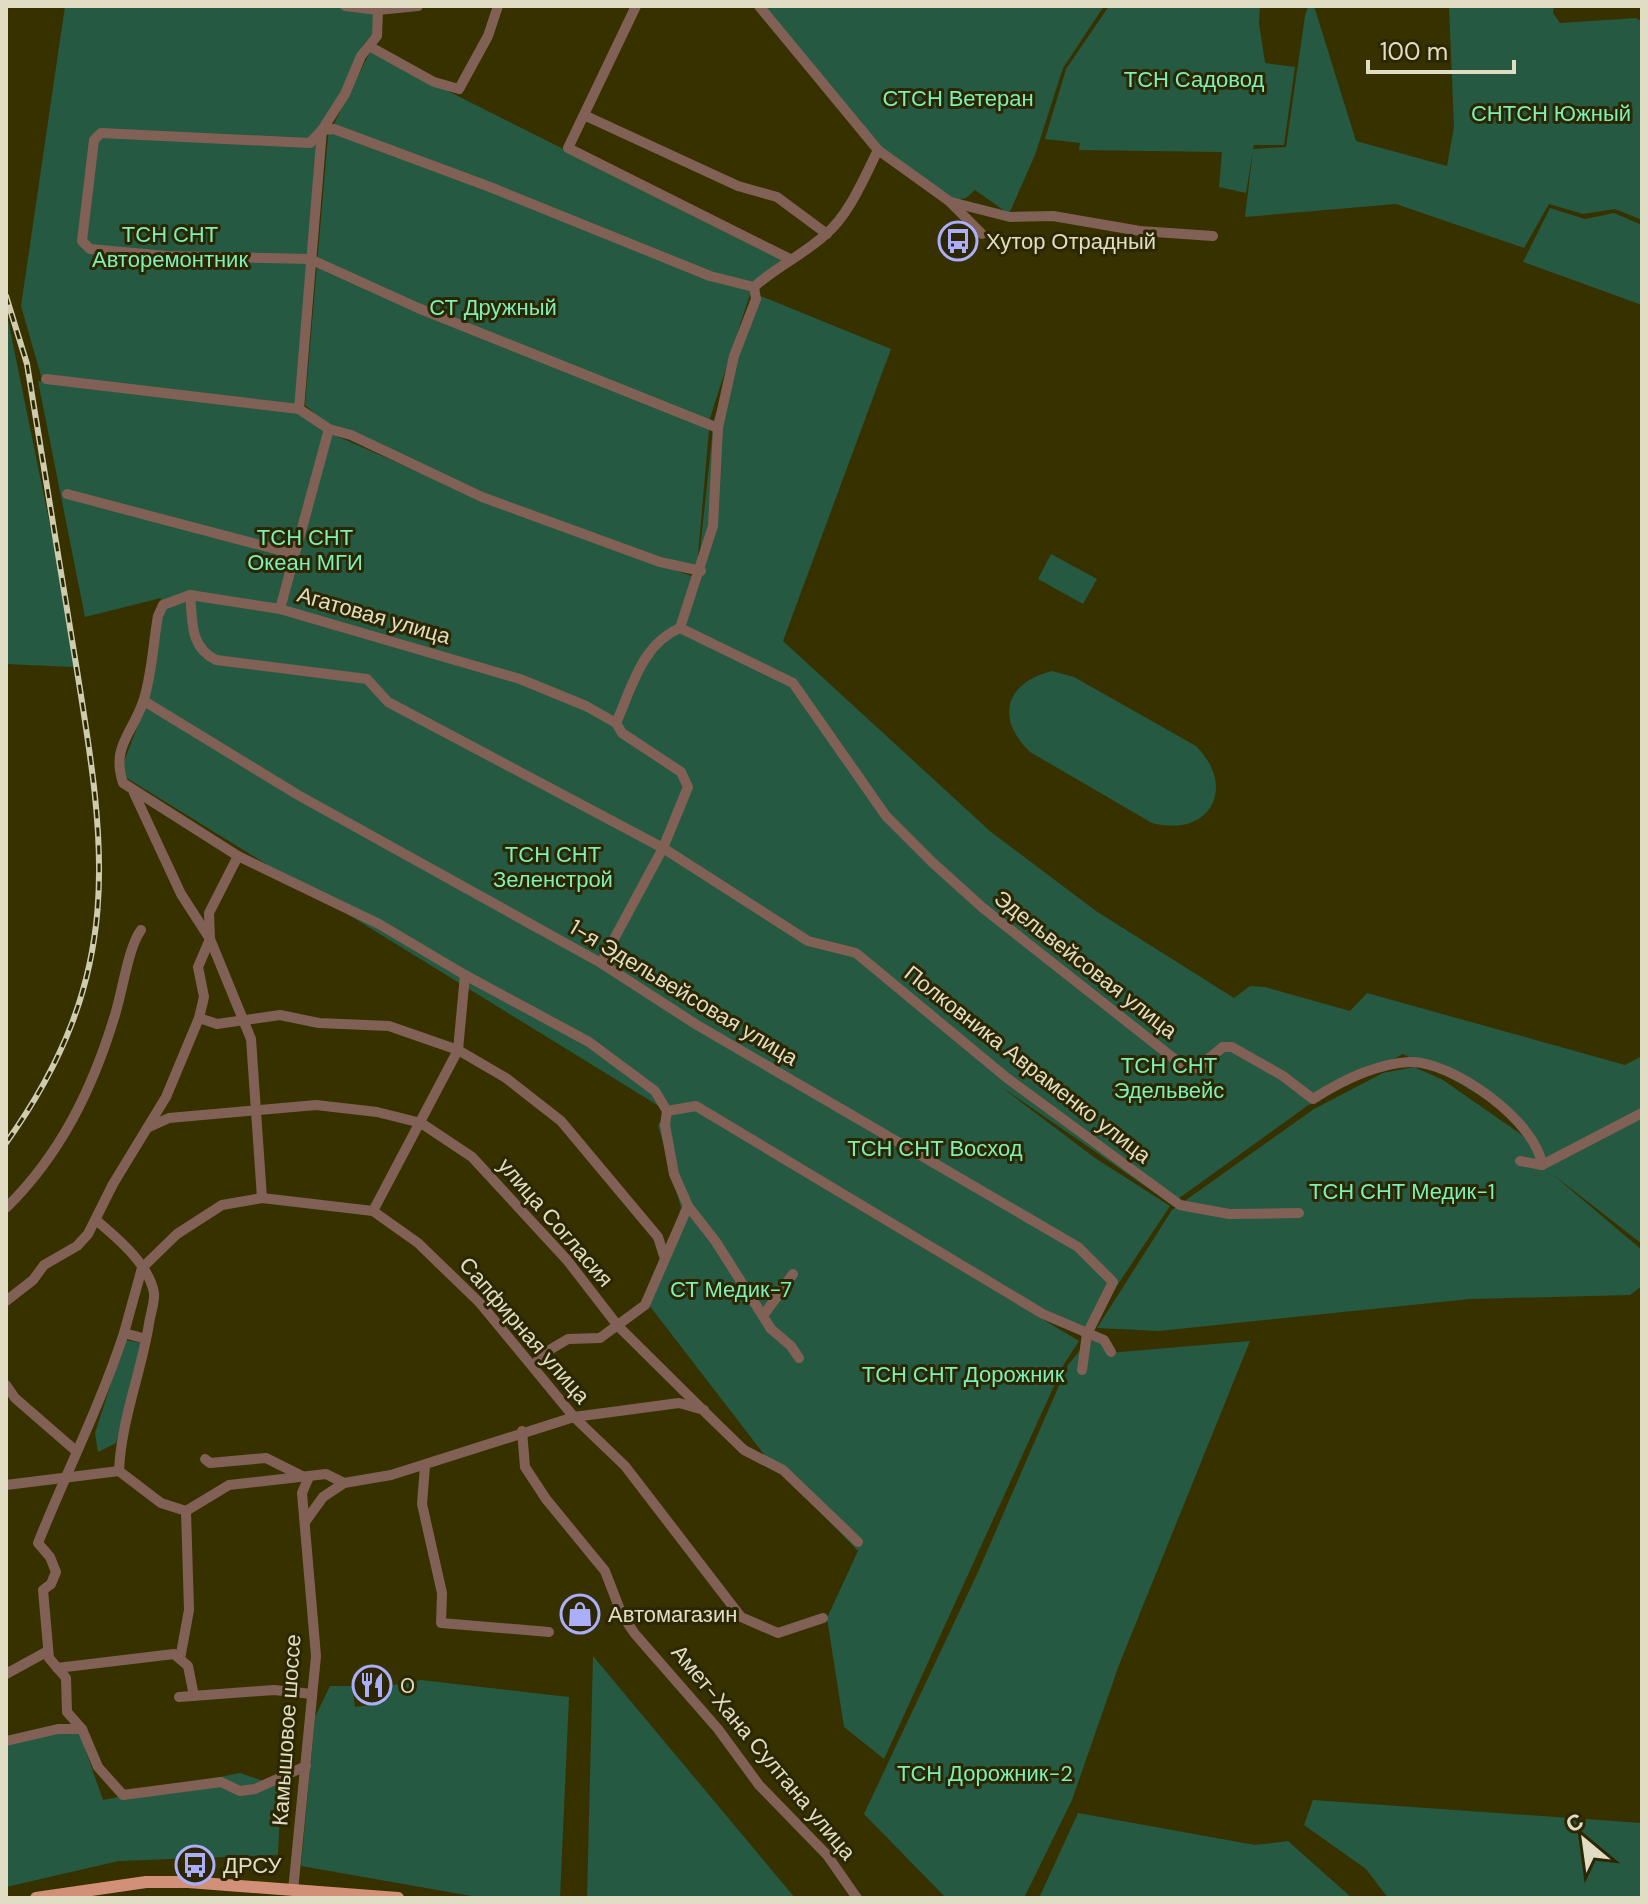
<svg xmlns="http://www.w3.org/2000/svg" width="1648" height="1904" viewBox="0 0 1648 1904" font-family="'DM Sans',sans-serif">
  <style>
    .green { fill: #265941 }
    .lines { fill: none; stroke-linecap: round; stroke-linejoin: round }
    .minor { stroke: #816155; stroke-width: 10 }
    .major { stroke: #d19077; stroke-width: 12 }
    .rail-casing { stroke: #cecbaf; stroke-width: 6 }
    .rail { stroke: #2c2702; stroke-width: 3; stroke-dasharray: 9; stroke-linecap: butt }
    .labels { text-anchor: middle; stroke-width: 6; stroke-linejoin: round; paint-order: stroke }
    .park-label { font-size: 22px; fill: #7cf0b9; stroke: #2c2702 }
    .poi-label { font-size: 22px; fill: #e0ddc4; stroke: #2c2702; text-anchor: start }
    .street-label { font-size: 22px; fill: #e0ddc4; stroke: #2c2702 }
  </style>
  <rect width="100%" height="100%" fill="#373100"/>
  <!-- green -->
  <g class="green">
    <polygon points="65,6 375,6 373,34 364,43 316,145 296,406 41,376 21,306"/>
    <polygon points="754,6 1104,6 1063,68 1035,155 1009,214 975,190 966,198 947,202 905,173"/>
    <polygon points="1109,6 1260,6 1259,23 1265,63 1295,67 1284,145 1254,145 1253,149 1286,147 1305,16 1308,6 1314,6 1356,141 1447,166 1454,127 1449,6 1554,6 1553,13 1560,23 1636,18 1642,22 1642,220 1615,209 1583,214 1549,204 1524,248 1396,204 1245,217 1253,150 1246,193 1219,187 1222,152 1079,150 1080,143 1045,139 1066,69"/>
    <path d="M370 52 783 259 751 291 710 418 697 567C570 535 449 477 328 425L305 405 328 136Z"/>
    <polygon points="1550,208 1585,219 1614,213 1642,225 1642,305 1523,262"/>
    <path d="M758 295 891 349 783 641 991 832 1096 911 1234 998 1250 986 1265 987 1350 1011 1367 993 1625 1065 1642 1056V1244L1551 1173 1642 1250V1286L1630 1295 1470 1299 1159 1331 1097 1328 1172 1210 1314 1109 1383 1073 1414 1067 1443 1080 1522 1135 1537 1154C1512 1104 1450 1079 1403 1054L1307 1106 1171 1204 1000 1086 1095 1158 1170 1206 1083 1337 798 1173 1079 1341 1064 1364 884 1759 844 1727 827 1618 858 1551 763 1453 649 1305 681 1208 658 1125 667 1111 125 777 123 764 145 707 161 598 85 617 38 381 298 413 323 430 496 506 697 578 714 419Z"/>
    <polygon points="6,310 56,555 74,667 6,664"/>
    <polygon points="1051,554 1097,579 1083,604 1038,579"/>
    <path d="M1052 671 1074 677 1196 746C1238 788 1209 838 1152 823L1030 752C995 718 1005 683 1052 671Z"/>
    <polygon points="1090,1338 1104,1343 1108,1353 1250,1341 1119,1665 1072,1800 1024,1898 946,1898 864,1814 978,1572 1068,1365"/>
    <polygon points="125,1340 141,1343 116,1443 98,1452 95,1433"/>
    <polygon points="593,1656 795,1898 587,1898"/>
    <polygon points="421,1680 569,1697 560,1898 483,1898 301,1866 315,1717 330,1686 352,1686 355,1707 384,1703 383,1687"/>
    <polygon points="78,1729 103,1800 240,1773 281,1787 278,1855 119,1861 6,1887 6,1743"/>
    <polygon points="1313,1800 1642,1823 1642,1898 1388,1898 1366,1869 1304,1825"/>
    <polygon points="1078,1813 1255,1845 1288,1841 1352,1898 1039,1898"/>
  </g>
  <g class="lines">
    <!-- minor -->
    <g class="minor">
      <polyline points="345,6 378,10 418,6"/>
      <polyline points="636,6 568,148 790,259"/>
      <polyline points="759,6 878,150 949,201 982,234"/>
      <polyline points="369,46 434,82 459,89 488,36 498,6"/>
      <polyline points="586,116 738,186 777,197 827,234"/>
      <path d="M878 150C864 178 849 215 825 235 803 255 776 267 754 287L756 299 734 356 718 428 713 526 680 628 793 683 886 816 932 862 983 908 1182 1065 1197 1068 1223 1047H1232L1283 1076 1313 1099C1341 1081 1374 1064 1409 1062 1452 1060 1537 1122 1542 1165"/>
      <polyline points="951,202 1010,217 1053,216 1140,231 1213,236"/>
      <polyline points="46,379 299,409"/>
      <polyline points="718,428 418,308 310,259 167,256 90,249 82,241 94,140 101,133 310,143 322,130 334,129 490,187 710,276 754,287"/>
      <polyline points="329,429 351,435 482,497 660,562 701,571"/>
      <polyline points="67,494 294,554"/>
      <path d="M190 595C193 621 189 647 216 660L367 679 388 702 663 848 808 941 856 953 1007 1078 1180 1205 1229 1214 1299 1213"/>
      <polyline points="280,609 329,429 299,409 322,130 345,94 361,56 377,36 378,10"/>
      <polyline points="144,701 298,795 601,963 697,1025 1078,1247 1113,1282 1087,1334 1082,1370"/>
      <path d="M616 723C632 687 642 644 680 628"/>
      <polyline points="134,793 181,894 210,939 251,1039 262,1198"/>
      <path d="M601 963 663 848 688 787 681 772 622 733 616 723 586 706 520 679 280 609 190 595 163 605 158 616C153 643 152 676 143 702 132 734 111 747 123 783L238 856 379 924 465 975 589 1042 655 1091 667 1111"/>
      <polyline points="199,1018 217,1024 280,1015 319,1023 389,1026 458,1050 506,1078 561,1121 658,1237 664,1256"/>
      <polyline points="667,1111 696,1106 1043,1314 1104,1340 1111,1352"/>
      <polyline points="667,1111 665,1125 674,1174 688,1206 716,1242 771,1329 791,1346 799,1358"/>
      <polyline points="147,1128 169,1118 316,1105 377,1112 421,1123 472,1157 567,1260 618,1326 711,1418 744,1450 783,1470 858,1542"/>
      <polyline points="1520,1161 1542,1165 1642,1113"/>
      <path d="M6 1208C60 1155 92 1090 114 1018 122 995 128 947 141 930"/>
      <polyline points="373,1211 458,1050 465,975"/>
      <path d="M96 1220C117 1238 149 1264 154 1293 155 1302 150 1315 149 1324 141 1373 121 1421 119 1471L161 1503 186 1511 229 1485 326 1474 344 1483 391 1475 574 1417 679 1403 704 1410"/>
      <polyline points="6,1301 33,1280 44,1265 77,1246 88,1234 113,1184 166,1097 199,1018 204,997 198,967 210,939 209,913 238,856"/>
      <polyline points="763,1316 793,1274"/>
      <polyline points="124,1333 142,1268 177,1234 222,1205 262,1198 373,1211 418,1243 480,1303 574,1417 625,1466 741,1617 778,1633 823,1618"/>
      <path d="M146 1339 124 1333C100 1406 66 1473 38 1543L50 1557 56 1572 51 1584 43 1590 49 1658 66 1678 67 1712 82 1729 98 1767 123 1795 221 1782 240 1791 255 1789 306 1766"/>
      <polyline points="534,1365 546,1352 568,1339 600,1338 645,1305 688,1206"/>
      <polyline points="6,1385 15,1398 76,1451"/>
      <polyline points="522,1431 525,1467 546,1499 605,1571 622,1615 635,1634 718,1729 759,1785 827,1855 857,1898"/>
      <polyline points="205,1459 210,1463 266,1458 306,1478"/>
      <polyline points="425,1466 422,1504 442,1593 441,1623 549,1632"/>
      <polyline points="6,1485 119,1471"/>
      <polyline points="305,1522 323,1497 344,1483"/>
      <polyline points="180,1659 189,1610 186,1511"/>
      <polyline points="57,1668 174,1654 188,1666 194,1696"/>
      <polyline points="6,1674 48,1651"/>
      <polyline points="179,1697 274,1690 312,1694"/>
      <polyline points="6,1741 58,1729 82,1729"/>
      <polyline points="293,1891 316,1656 302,1493 308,1479"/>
    </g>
    <!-- major -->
    <polyline class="major" points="36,1898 146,1882 188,1882 398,1898"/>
    <defs>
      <path id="rail" d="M6 296 27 364C42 458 58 552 73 646 105 843 130 969 6 1143"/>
    </defs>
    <!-- rail casing -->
    <use href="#rail" class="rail-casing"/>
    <!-- rail -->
    <use href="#rail" class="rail"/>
  </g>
  <!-- icons -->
  <defs>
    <symbol id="bus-ring" viewBox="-11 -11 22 22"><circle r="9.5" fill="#2c2702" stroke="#abaffb" stroke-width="1.5"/><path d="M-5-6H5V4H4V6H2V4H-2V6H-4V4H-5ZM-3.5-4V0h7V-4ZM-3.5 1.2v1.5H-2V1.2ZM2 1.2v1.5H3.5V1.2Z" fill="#abaffb"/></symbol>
    <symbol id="shop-ring" viewBox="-11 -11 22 22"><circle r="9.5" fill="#2c2702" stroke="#abaffb" stroke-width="1.5"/><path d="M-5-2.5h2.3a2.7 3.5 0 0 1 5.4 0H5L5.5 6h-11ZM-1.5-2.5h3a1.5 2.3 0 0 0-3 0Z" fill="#abaffb"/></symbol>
    <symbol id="restaurant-ring" viewBox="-11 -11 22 22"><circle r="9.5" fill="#2c2702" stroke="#abaffb" stroke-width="1.5"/><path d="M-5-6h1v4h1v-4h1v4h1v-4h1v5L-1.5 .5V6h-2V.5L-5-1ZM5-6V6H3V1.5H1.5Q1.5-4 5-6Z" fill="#abaffb"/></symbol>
  </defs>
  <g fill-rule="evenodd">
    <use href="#bus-ring" x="936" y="219" width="44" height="44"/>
    <use href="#shop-ring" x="558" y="1592" width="44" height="44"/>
    <use href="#restaurant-ring" x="350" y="1663" width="44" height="44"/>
    <use href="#bus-ring" x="173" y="1843" width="44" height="44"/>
  </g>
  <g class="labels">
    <!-- park labels -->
    <g class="park-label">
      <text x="1194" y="87">ТСН Садовод</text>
      <text x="958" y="106">СТСН Ветеран</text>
      <text x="1551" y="121">СНТСН Южный</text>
      <text x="170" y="242">ТСН СНТ<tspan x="170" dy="25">Авторемонтник</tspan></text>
      <text x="493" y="315">СТ Дружный</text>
      <text x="305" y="545">ТСН СНТ<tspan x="305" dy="25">Океан МГИ</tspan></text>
      <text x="553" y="862">ТСН СНТ<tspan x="553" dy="25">Зеленстрой</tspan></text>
      <text x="1169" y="1073">ТСН СНТ<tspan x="1169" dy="25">Эдельвейс</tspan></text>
      <text x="935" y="1156">ТСН СНТ Восход</text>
      <text x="1402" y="1199">ТСН СНТ Медик-1</text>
      <text x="731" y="1297">СТ Медик-7</text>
      <text x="963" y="1382">ТСН СНТ Дорожник</text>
      <text x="985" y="1781">ТСН Дорожник-2</text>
    </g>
    <!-- poi labels -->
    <g class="poi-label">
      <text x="986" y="249">Хутор Отрадный</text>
      <text x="608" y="1622">Автомагазин</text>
      <text x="400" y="1693">0</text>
      <text x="223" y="1873">ДРСУ</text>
    </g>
    <!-- street labels -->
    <g class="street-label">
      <text transform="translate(374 615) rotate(16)" y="8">Агатовая улица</text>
      <text transform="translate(1086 964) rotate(38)" y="8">Эдельвейсовая улица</text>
      <text transform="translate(684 992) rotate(31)" y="8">1-я Эдельвейсовая улица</text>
      <text transform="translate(1028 1064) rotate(38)" y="8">Полковника Авраменко улица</text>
      <text transform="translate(556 1222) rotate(49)" y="8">улица Согласия</text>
      <text transform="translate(525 1330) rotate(49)" y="8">Сапфирная улица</text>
      <text transform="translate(286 1730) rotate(-86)" y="8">Камышовое шоссе</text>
      <text transform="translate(764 1752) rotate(50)" y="8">Амет-Хана Султана улица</text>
    </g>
  </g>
  <!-- border -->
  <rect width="1648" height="1904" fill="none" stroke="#e0ddc4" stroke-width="16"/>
  <!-- north arrow -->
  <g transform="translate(1584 1840) rotate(331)" stroke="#2c2702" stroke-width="6" paint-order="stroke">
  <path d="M0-6L14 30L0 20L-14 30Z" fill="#e0ddc4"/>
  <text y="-12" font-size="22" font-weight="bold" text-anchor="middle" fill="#e0ddc4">С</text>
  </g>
  <!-- scale -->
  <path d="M1368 60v12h146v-12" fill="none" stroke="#e0ddc4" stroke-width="4"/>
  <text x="1380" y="60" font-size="24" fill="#e0ddc4" stroke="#2c2702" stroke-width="6" paint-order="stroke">100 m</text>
</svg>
